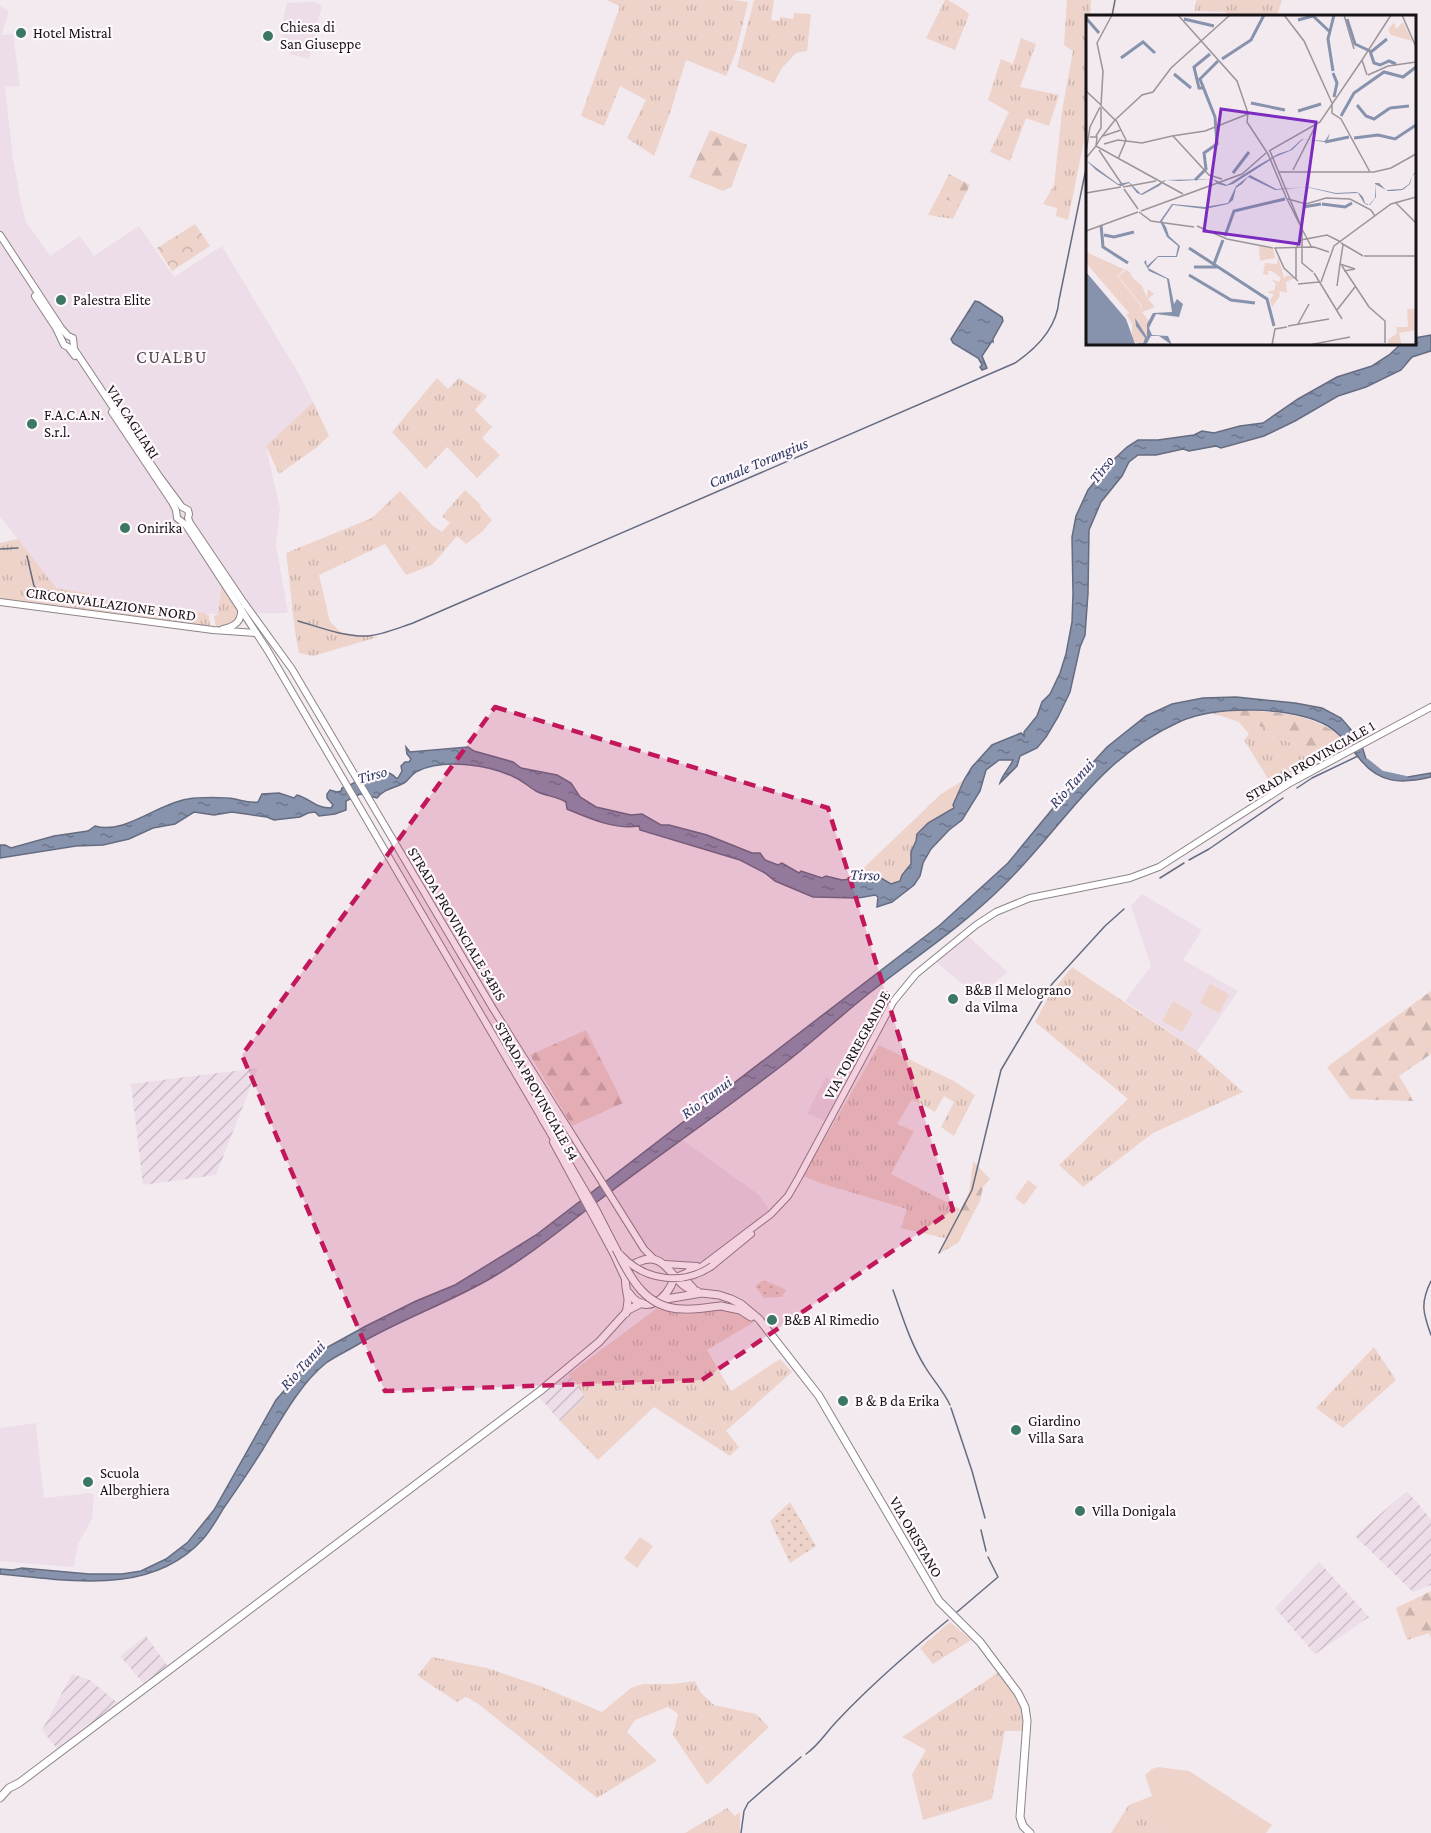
<svg xmlns="http://www.w3.org/2000/svg" width="1431" height="1833" viewBox="0 0 1431 1833" font-family="'Crimson Pro',serif">
  <style>
    .built { fill: #ecdde8 }
    .industrial { fill: url(#industrial-furrows) }
    .grass { fill: url(#grass-tufts) }
    .forest { fill: url(#forest-firs) }
    .park { fill: url(#park-crowns) }
    .garden { fill: url(#garden-dots) }
    .pitch { fill: #edd3ca }
    .water { fill: url(#water-ripples); stroke: #656c80; stroke-width: 1.5 }
    .lines { fill: none; stroke-linecap: round; stroke-linejoin: round }
    .stream { stroke: #656c80; stroke-width: 1.5 }
    .canal { stroke: #8792ad; stroke-width: 4.5 }
    .secondary-casing { stroke: #8c8489; stroke-width: 8 }
    .primary-casing { stroke: #8c8489; stroke-width: 9 }
    .secondary { stroke: #fff; stroke-width: 6 }
    .primary { stroke: #fff; stroke-width: 7 }
    .secondary-bridge-casing { stroke: #8c8489; stroke-width: 8; stroke-linecap: butt }
    .primary-bridge-casing { stroke: #8c8489; stroke-width: 9; stroke-linecap: butt }
    .secondary-bridge { stroke: #fff; stroke-width: 6 }
    .primary-bridge { stroke: #fff; stroke-width: 7 }
    .marked { fill: #c2185b; fill-opacity: 0.2; stroke: #c2185b; stroke-width: 4.5; stroke-dasharray: 12 8; stroke-linejoin: round }
    .poi-dot { fill: #3b7863; stroke: #fff8fd; stroke-width: 2 }
    .labels { text-anchor: middle; stroke-width: 4.5; stroke-linejoin: round; paint-order: stroke }
    .poi-label { font-size: 15px; fill: #161316; stroke: #fff8fd; text-anchor: start }
    .street-label { font-size: 15px; fill: #161316; stroke: #fff8fd }
    .water-label { font-size: 16px; font-style: italic; fill: #2b3962; stroke: #fff8fd }
    .quarter-label { font-size: 18px; letter-spacing: 1.5px; fill: #50494e; stroke: #fff8fd }
    .inset-river { fill: none; stroke: #8792ad; stroke-width: 3 }
    .inset-road { fill: none; stroke: #9b9499; stroke-width: 1.5 }
    .view { fill: #7b2cbf; fill-opacity: 0.15; stroke: #7b2cbf; stroke-width: 3 }
    .inset-edge { fill: none; stroke: #161316; stroke-width: 3 }
  </style>
  <defs>
    <pattern id="industrial-furrows" width="10" height="10" patternUnits="userSpaceOnUse" patternTransform="scale(1.5)"><rect width="10" height="10" fill="#ecdde8"/><path d="M-1 1l2-2M0 10L10 0M9 11l2-2" fill="none" stroke="#cabdc6"/></pattern>
    <pattern id="grass-tufts" width="24" height="20" patternUnits="userSpaceOnUse" patternTransform="scale(1.5)"><rect width="24" height="20" fill="#edd3ca"/><path d="M3 7l-1-3M5 7V3M7 7l1-3M15 17l-1-3M17 17v-4M19 17l1-3" fill="none" stroke="#cab4ad"/></pattern>
    <pattern id="forest-firs" width="22" height="20" patternUnits="userSpaceOnUse" patternTransform="scale(1.5)"><rect width="22" height="20" fill="#edd3ca"/><path d="M5 1l3.5 6h-7zM16 11l3.5 6h-7z" fill="#cab4ad"/></pattern>
    <pattern id="park-crowns" width="20" height="18" patternUnits="userSpaceOnUse" patternTransform="scale(1.5)"><rect width="20" height="18" fill="#edd3ca"/><path d="M2 6a3 3 0 1 1 6 0M12 15a3 3 0 1 1 6 0" fill="none" stroke="#cab4ad"/></pattern>
    <pattern id="garden-dots" width="8" height="8" patternUnits="userSpaceOnUse" patternTransform="scale(1.5)"><rect width="8" height="8" fill="#edd3ca"/><path d="M2 2h.1M6 6h.1" fill="none" stroke="#cab4ad" stroke-width="1.8" stroke-linecap="round"/></pattern>
    <pattern id="water-ripples" width="26" height="14" patternUnits="userSpaceOnUse" patternTransform="scale(1.5)"><rect width="26" height="14" fill="#8792ad"/><path d="M2 4q2-2 4 0t4 0M15 11q2-2 4 0t4 0" fill="none" stroke="#6d768c"/></pattern>
  </defs>
  <rect width="100%" height="100%" fill="#f3eaf0"/>
  <!-- built -->
  <g class="built">
    <polygon points="314,2 322,5 309,59 290,54 292,42 282,37 282,24 287,3"/>
    <polygon points="0,6 9,11 1,35 13,34 20,86 5,87 13,159 21,203 26,222 50,256 80,236 94,256 139,226 174,277 222,246 300,376 313,402 266,446 280,509 276,545 288,613 184,614 92,601 92,594 56,589 0,516"/>
    <polygon points="1142,894 1202,930 1183,960 1238,991 1197,1051 1125,1001 1151,966 1131,906"/>
    <polygon points="968,936 1007,972 978,997 935,961"/>
    <polygon points="826,1077 843,1086 824,1121 807,1113"/>
    <polygon points="681,1139 759,1195 770,1211 718,1252 697,1264 677,1264 663,1259 651,1252 611,1191"/>
    <polygon points="37,1423 36,1428 44,1498 91,1493 94,1495 92,1519 78,1544 74,1565 72,1567 0,1561 0,1428"/>
  </g>
  <!-- industrial -->
  <g class="industrial">
    <polygon points="258,1068 216,1175 143,1185 131,1084"/>
    <polygon points="569,1374 585,1397 560,1421 539,1397"/>
    <polygon points="1407,1491 1431,1519 1431,1585 1413,1592 1355,1536"/>
    <polygon points="1319,1562 1369,1617 1315,1654 1275,1608"/>
    <polygon points="146,1636 169,1668 145,1685 120,1656"/>
    <polygon points="72,1674 90,1680 120,1705 58,1750 42,1730"/>
  </g>
  <!-- grass -->
  <g class="grass">
    <polygon points="606,0 733,0 748,2 736,52 726,76 686,60 671,110 654,156 627,138 646,100 620,86 604,126 581,116 620,6"/>
    <polygon points="754,0 774,0 771,20 779,21 780,17 793,19 794,13 811,14 807,51 796,53 782,68 774,83 737,67"/>
    <polygon points="945,0 948,0 966,11 969,15 955,50 926,38"/>
    <polygon points="1067,0 1091,0 1090,16 1088,16 1087,126 1068,220 1056,216 1057,208 1043,204 1054,185 1062,111 1073,51 1064,45"/>
    <polygon points="1196,0 1282,0 1277,16 1227,16 1226,12 1195,11"/>
    <polygon points="1021,38 1036,44 1020,87 1059,95 1049,126 1026,118 1010,161 990,152 1009,112 988,100 1001,59 1013,64"/>
    <polygon points="938,196 960,205 953,219 928,215"/>
    <polygon points="437,378 448,389 459,378 487,396 475,410 492,427 482,438 500,455 477,478 447,447 426,469 392,432"/>
    <polygon points="313,402 329,436 316,448 279,474 266,446"/>
    <path d="M465 490 481 505 480 507 492 520 483 531 466 544 457 536 432 565 406 575 385 544 319 575 330 622 342 633 378 637 313 656 299 653C292 620 291 586 286 553L372 518 400 491 432 525 442 532 450 523 442 516Z"/>
    <polygon points="18,539 56,588 92,594 92,599 184,613 185,610 205,613 209,616 210,626 0,598 0,543"/>
    <polygon points="222,583 239,608 238,620 223,628 216,627 214,616 218,614"/>
    <polygon points="1239,722 1247,722 1265,728 1276,737 1294,744 1311,765 1275,790 1244,740 1249,734"/>
    <polygon points="964,780 953,804 954,808 928,823 917,834 916,841 911,852 911,864 902,875 901,881 891,884 852,879 941,794"/>
    <polygon points="1072,967 1197,1051 1243,1092 1153,1133 1083,1187 1059,1165 1128,1099 1035,1022 1050,994"/>
    <polygon points="879,1045 954,1081 975,1095 954,1136 941,1127 954,1102 944,1096 935,1112 912,1099 897,1124 914,1131 891,1174 960,1209 948,1239 901,1228 907,1209 820,1183 803,1176"/>
    <path d="M657 1308C668 1311 679 1315 690 1314 716 1312 732 1303 754 1322L707 1350 731 1391 780 1359 792 1372 726 1431 739 1447 730 1456 654 1407 598 1460 560 1421 585 1397 569 1374Z"/>
    <polygon points="1374,1347 1396,1380 1343,1428 1316,1408"/>
    <polygon points="432,1657 487,1668 540,1686 602,1712 631,1688 643,1684 673,1684 695,1681 701,1693 714,1705 756,1714 769,1727 707,1785 673,1735 678,1714 668,1707 635,1720 627,1732 657,1761 597,1798 477,1703 466,1697 457,1702 421,1678 418,1675"/>
    <path d="M999 1672C1015 1695 1024 1702 1023 1731H1005L992 1799 923 1820 912 1774 926 1750 902 1737Z"/>
    <polygon points="1129,1805 1166,1833 1111,1833"/>
    <polygon points="727,1808 735,1816 740,1812 740,1833 685,1833"/>
  </g>
  <!-- forest -->
  <g class="forest">
    <polygon points="710,130 747,145 731,187 723,191 689,177"/>
    <polygon points="949,174 970,185 960,205 938,196"/>
    <path d="M1246 710C1285 713 1321 715 1350 745L1311 765 1294 744 1276 737 1265 728 1247 722H1239L1212 713Z"/>
    <polygon points="1431,991 1431,1054 1399,1076 1414,1101 1350,1099 1327,1067"/>
    <polygon points="586,1030 623,1103 572,1126 530,1055"/>
    <polygon points="973,1161 990,1179 983,1187 980,1201 958,1243 940,1253 969,1192"/>
    <polygon points="1431,1591 1431,1638 1429,1633 1407,1640 1396,1608"/>
  </g>
  <!-- park -->
  <g class="park">
    <polygon points="195,224 210,246 172,271 157,248"/>
    <polygon points="950,1622 971,1640 933,1664 920,1648"/>
  </g>
  <!-- garden -->
  <g class="garden">
    <path d="M762 1281C771 1281 778 1287 786 1290L782 1297 764 1298 755 1286Z"/>
    <polygon points="790,1502 816,1546 790,1563 770,1521"/>
  </g>
  <!-- pitch -->
  <g class="pitch">
    <polygon points="1210,984 1229,994 1219,1013 1200,1003"/>
    <polygon points="1173,1001 1193,1013 1182,1032 1162,1021"/>
    <polygon points="1028,1180 1037,1187 1024,1205 1015,1198"/>
    <polygon points="640,1537 653,1546 637,1568 624,1558"/>
    <polygon points="1158,1767 1189,1771 1272,1825 1266,1833 1166,1833 1129,1805 1152,1796 1145,1775 1152,1769"/>
  </g>
  <!-- water -->
  <g class="water">
    <polygon points="975,301 979,302 1002,317 1003,321 993,339 993,342 992,341 982,356 987,368 982,370 980,367 982,365 978,358 953,343 951,339"/>
    <path d="M1431 335V351L1412 357 1401 370 1366 387 1338 396 1295 421 1264 436 1221 448 1216 446 1189 451 1183 449 1156 455H1138L1129 462 1122 476 1101 502 1089 530 1088 593 1085 635 1080 647 1070 692 1058 717 1046 737 1037 748 1020 756 1017 766 1000 783C1002 775 1009 769 1013 760H999L986 770 980 791 962 820 949 830 931 849 923 863 920 876 914 885 892 902 877 907 878 897 875 895 858 898 813 897 775 881 765 873 740 860 640 830 639 826C614 830 589 818 567 809L566 802C556 796 545 796 536 791 529 787 523 781 516 778 491 765 444 758 418 771 412 773 409 780 404 783 393 789 385 788 377 798L360 794 346 801V810L335 814 319 816 315 812 308 813 300 817 274 820 267 817 232 812 214 815 194 812 175 824 153 828 129 839 103 845 76 846 0 858V845H5L11 848 54 836 88 831 95 826C125 835 158 803 188 799 198 797 225 797 235 799 244 801 249 803 258 802L262 794 279 793 294 798 297 795C311 799 315 808 331 808L333 805 327 798V794L330 790 337 792 341 791 342 788C358 784 380 761 396 778H398L402 771 401 766 405 762H409L411 759 407 754 406 747 410 752 468 747 474 751 513 762 521 768 557 775 571 783 580 797 596 807 631 815 642 814 661 825H669L707 835 752 853H760L765 860 778 865 782 863 799 873 801 871 822 878 826 876 842 880 852 879 874 882 881 878 891 884 900 881 902 875 911 864V852L916 841 917 834 928 823 954 808 953 805 964 780 972 767 992 745 1021 733 1024 736V732L1037 716 1042 702 1050 694 1060 673 1066 654 1072 622 1073 594 1072 537 1076 516 1088 490 1109 464 1127 447 1138 440H1158L1194 435 1202 431 1214 433 1240 426 1263 423 1298 399 1337 377 1372 366 1389 355 1401 344H1414L1415 338Z"/>
    <path d="M1236 697 1295 703 1322 708 1341 718 1360 740 1366 759 1372 766 1379 771 1398 778 1408 777 1431 773V777C1401 784 1379 784 1359 758 1349 746 1341 734 1328 726 1293 706 1216 705 1179 722 1097 759 1065 825 1004 885 964 925 917 956 872 991 844 1013 817 1038 789 1060 730 1106 669 1148 609 1193 571 1221 534 1253 493 1277 449 1303 401 1319 357 1345 347 1351 336 1356 326 1363 299 1385 281 1420 263 1449 250 1470 237 1489 223 1509 217 1519 211 1530 203 1539 151 1597 69 1580 0 1574V1569L13 1570 22 1568 89 1574H122L141 1571 166 1559 188 1542 214 1510 276 1400 308 1363 328 1347 366 1326 416 1301 455 1285 536 1235 940 925 1008 863 1068 790 1107 747 1146 716 1172 704 1203 698Z"/>
  </g>
  <g class="lines">
    <!-- stream -->
    <g class="stream">
      <polyline points="1112,16 1115,0"/>
      <polyline points="0,549 18,548"/>
      <polyline points="27,556 34,586 37,589 52,592"/>
      <path d="M298 621C319 627 344 637 367 636 382 635 398 628 413 623L1015 363C1037 348 1057 328 1059 300L1088 159"/>
      <polyline points="1297,788 1312,778 1358,756"/>
      <polyline points="1189,860 1209,849 1283,798"/>
      <polyline points="1160,878 1184,863"/>
      <polyline points="939,1253 972,1190 1001,1070 1052,984 1105,926 1124,909"/>
      <path d="M1431 1281C1420 1303 1423 1313 1431 1335"/>
      <path d="M893 1290C902 1315 910 1342 924 1365 932 1379 943 1390 950 1405"/>
      <polyline points="951,1408 972,1471 985,1518"/>
      <polyline points="981,1530 986,1551"/>
      <polyline points="957,1612 998,1577 988,1557"/>
      <path d="M806 1754C819 1745 827 1731 838 1720 872 1684 910 1651 948 1620"/>
      <polyline points="741,1833 744,1811 748,1803 801,1757"/>
    </g>
    <!-- canal -->
    <polyline class="canal" points="1367,761 1382,773 1405,778"/>
    <defs>
      <g id="secondary">
        <polyline points="0,235 61,328 68,336 73,338 74,349 159,476 182,507 188,510 189,514 188,518 190,523 242,600 292,669 492,1007 644,1249 654,1259"/>
        <polyline points="35,296 56,328 64,345 68,347 75,356"/>
        <polyline points="112,412 172,502 176,510 177,518 186,525 268,651 544,1122"/>
        <polyline points="0,602 213,630 256,633"/>
        <path d="M223 629C236 626 242 621 241 608"/>
        <polyline points="553,1142 613,1253 625,1279"/>
        <polyline points="665,1264 697,1266"/>
        <polyline points="712,1266 751,1234"/>
        <polyline points="676,1277 701,1267 771,1214 788,1196 799,1177 893,1002 916,974 976,925 996,912 1030,898 1130,878 1159,867 1290,783 1431,707"/>
      </g>
      <g id="primary">
        <polyline points="542,1118 596,1210 616,1249"/>
        <polyline points="689,1271 686,1279 689,1284 693,1288"/>
        <path d="M629 1293C645 1317 668 1299 674 1278"/>
        <polyline points="660,1300 702,1293 719,1295 731,1299 741,1304 759,1319 819,1396 939,1601 980,1642 1018,1693 1025,1707 1027,1721 1020,1817 1023,1826 1030,1833"/>
        <polyline points="721,1306 740,1310 751,1317"/>
        <path d="M626 1313C627 1308 628 1304 628 1299 627 1291 624 1283 626 1275 628 1269 632 1264 638 1262 669 1248 671 1288 697 1291"/>
        <polyline points="0,1798 9,1788 19,1783 540,1391 599,1342 628,1310 642,1303"/>
      </g>
    </defs>
    <!-- secondary casing -->
    <use href="#secondary" class="secondary-casing"/>
    <!-- primary casing -->
    <use href="#primary" class="primary-casing"/>
    <!-- secondary -->
    <use href="#secondary" class="secondary"/>
    <!-- primary -->
    <use href="#primary" class="primary"/>
    <defs>
      <path id="secondary-bridge" d="M620 1254C644 1281 683 1286 712 1266"/>
      <path id="primary-bridge" d="M616 1249C630 1278 646 1309 683 1309 696 1310 708 1307 721 1306"/>
    </defs>
    <!-- secondary-bridge casing -->
    <use href="#secondary-bridge" class="secondary-bridge-casing"/>
    <!-- primary-bridge casing -->
    <use href="#primary-bridge" class="primary-bridge-casing"/>
    <!-- secondary-bridge -->
    <use href="#secondary-bridge" class="secondary-bridge"/>
    <!-- primary-bridge -->
    <use href="#primary-bridge" class="primary-bridge"/>
  </g>
  <!-- marked area -->
  <path class="marked" d="M495 707 828 808 953 1210 702 1380 385 1391 242 1055Z"/>
  <!-- markers -->
  <g class="poi-dot">
    <circle cx="21" cy="33" r="6"/>
    <circle cx="268" cy="36" r="6"/>
    <circle cx="61" cy="300" r="6"/>
    <circle cx="32" cy="424" r="6"/>
    <circle cx="125" cy="528" r="6"/>
    <circle cx="953" cy="999" r="6"/>
    <circle cx="772" cy="1320" r="6"/>
    <circle cx="843" cy="1401" r="6"/>
    <circle cx="1016" cy="1430" r="6"/>
    <circle cx="88" cy="1482" r="6"/>
    <circle cx="1080" cy="1511" r="6"/>
  </g>
  <g class="labels">
    <!-- poi labels -->
    <g class="poi-label">
      <text x="280" y="32">Chiesa di<tspan x="280" dy="17">San Giuseppe</tspan></text>
      <text x="33" y="38">Hotel Mistral</text>
      <text x="73" y="305">Palestra Elite</text>
      <text x="44" y="420">F.A.C.A.N.<tspan x="44" dy="17">S.r.l.</tspan></text>
      <text x="137" y="533">Onirika</text>
      <text x="965" y="995">B&amp;B Il Melograno<tspan x="965" dy="17">da Vilma</tspan></text>
      <text x="784" y="1325">B&amp;B Al Rimedio</text>
      <text x="855" y="1406">B &amp; B da Erika</text>
      <text x="1028" y="1426">Giardino<tspan x="1028" dy="17">Villa Sara</tspan></text>
      <text x="100" y="1478">Scuola<tspan x="100" dy="17">Alberghiera</tspan></text>
      <text x="1092" y="1516">Villa Donigala</text>
    </g>
    <!-- street labels -->
    <g class="street-label">
      <text transform="translate(133 422) rotate(57)" y="5">VIA CAGLIARI</text>
      <text transform="translate(111 604) rotate(8)" y="5">CIRCONVALLAZIONE NORD</text>
      <text transform="translate(1310 761) rotate(-30)" y="5">STRADA PROVINCIALE 1</text>
      <text transform="translate(457 924) rotate(59)" y="5">STRADA PROVINCIALE 54BIS</text>
      <text transform="translate(857 1045) rotate(-61)" y="5">VIA TORREGRANDE</text>
      <text transform="translate(537 1091) rotate(61)" y="5">STRADA PROVINCIALE 54</text>
      <text transform="translate(916 1537) rotate(60)" y="5">VIA ORISTANO</text>
    </g>
    <!-- water labels -->
    <g class="water-label">
      <text transform="translate(758 462) rotate(-23)" y="6">Canale Torangius</text>
      <text transform="translate(1101 469) rotate(-52)" y="6">Tirso</text>
      <text transform="translate(372 774) rotate(-15)" y="6">Tirso</text>
      <text transform="translate(1071 783) rotate(-48)" y="6">Rio Tanui</text>
      <text transform="translate(865 874) rotate(2)" y="6">Tirso</text>
      <text transform="translate(706 1097) rotate(-37)" y="6">Rio Tanui</text>
      <text transform="translate(302 1365) rotate(-48)" y="6">Rio Tanui</text>
    </g>
    <!-- quarter labels -->
    <g class="quarter-label">
      <text x="172" y="363">CUALBU</text>
    </g>
  </g>
  <!-- overview -->
  <g transform="translate(1086 15)">
    <rect width="330" height="330" fill="#f3eaf0"/>
    <path d="M308 7 310 14 317 7 326 26 305 20 302 15ZM192 241 198 263 202 260 209 263 200 267 201 278 193 276 194 281 186 292 184 285 188 280 181 277 189 275V269L193 272 185 264 193 267 195 263 186 256H181L183 260 177 259 179 248 191 249ZM39 256 56 271 61 283 62 274 68 279 62 284 69 292 56 297 63 306 62 323 50 310 59 323 55 329 46 326V309L40 299 54 297 56 291 32 261ZM321 294H330V315L313 318 316 330H302V325L311 318 310 312H322Z" fill="#edd3ca"/>
    <path d="M0 237 44 257 48 266 38 255 31 261 55 291 54 297 44 299 0 248Z" fill="#edd3ca"/>
    <path d="M173 231 187 233 189 243 174 246Z" fill="#edd3ca"/>
    <path d="M244 118 242 124 239 127 217 124 206 135 189 142 147 169 140 171 132 169 127 164 93 166 80 165 73 171 56 180 51 178 43 168 35 171 32 170 10 155 0 145 32 169 43 167 55 179 79 165 127 164 141 170 171 151 192 139 204 135 216 124 239 126ZM330 156V158L326 161 324 169 318 174 316 175 307 176H302L289 169 290 182 284 190H281L278 188 272 178 250 179 220 172 189 175 162 162 156 169 150 173 147 185 142 189 119 194 87 190 76 206 80 212 83 221 94 231 91 242H72L62 253 83 264 88 289 91 284 97 289 93 302 70 299 63 313 66 320 82 321 86 330 73 321H65L60 330H0V257L40 304 49 329 57 328 59 323 50 311 49 303 61 322V309L67 298 86 297 81 264 63 256 58 247 60 245 61 251 72 241H90L92 231 81 222 74 206 86 189 119 192 142 188 150 171 164 160 190 174 222 172 250 178 270 177 273 178 277 182 279 188 283 190 289 183V168H293L300 175 316 174 323 169 326 161Z" fill="#8792ad"/>
    <path class="inset-river" d="M0 3 13 18M98 4 128 11M261 4 269 29 284 36 288 48 294 50 303 46 310 49M212 5 227 1 243 16M285 37 301 24M35 43 57 27 69 38M136 44 165 25 178 0M247 56 242 24 248 0M247 58 251 68 248 82M88 59 105 73M117 73H113L108 52 124 39M165 88 199 95M271 90 280 101 288 104 304 93M304 93 323 91M212 96 235 89M255 101 268 78 298 57 317 62 330 52M268 123 292 120 309 124 330 110M239 127 263 122M147 158 163 137M109 165 120 154 118 138 131 129 129 102 114 64 132 46M236 189 259 192 266 188M217 192 235 189M15 210 17 232 42 248M18 220 28 222 48 217M139 221 148 196 199 184M103 233 181 284 188 311M128 249 137 225M108 252H131M103 260 145 285 169 288"/>
    <path class="inset-road" d="M92 0 151 66 162 98 161 107 182 139M198 0 218 26 246 88M258 0 268 34M316 0 330 32M281 60 276 45 305 0M282 60 302 51 330 47M0 76 15 90M246 89V98L255 104 284 157M15 91 17 56 11 28 26 0M15 91 29 105M29 105 56 80 67 77 85 53 144 0M30 105 40 125 32 144M10 121 15 113V93M17 121 35 115M86 121 119 116 162 99M87 121 123 160 136 164M4 122H11L10 131 14 124M14 124 29 105M18 129 32 125 56 128 86 121M13 135 37 171M183 136 234 107 276 45M0 137 4 112 14 92M182 139 200 182 217 216 184 136M0 143 10 131 97 179M207 155 229 112M192 157H288L305 153 330 139M37 172 70 166M38 174 52 194M0 178 35 172M202 184 220 189 240 183 264 184 285 195 289 201M309 187 330 208M55 196 156 159 180 138M53 197 65 206 108 212M111 211 141 224 187 233M0 216 52 197M216 216V248L227 257M217 216 226 233M255 228 277 241M188 233 228 232 243 237M189 233 198 253 212 266M278 241H330M254 249 269 254 258 256M254 249 257 230M256 251 283 292 299 306V328M228 258 256 304M210 264V233L215 225 241 220 255 227M235 267 248 231 305 189 330 182M212 269 233 267M251 271 254 249M251 295 269 272M212 309 223 289M202 311 243 304M186 330 189 314 201 312M223 330 264 322"/>
    <path class="view" d="M135 94 230 107 213 229 118 216Z"/>
    <rect width="330" height="330" class="inset-edge"/>
  </g>
</svg>
